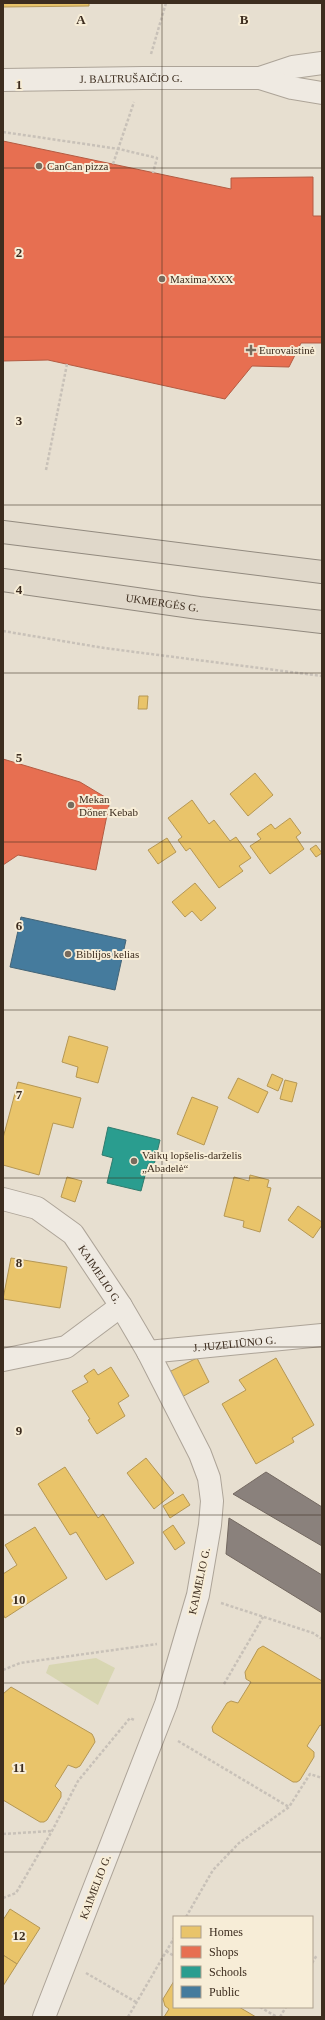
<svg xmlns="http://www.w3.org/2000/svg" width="325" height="2020" viewBox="0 0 325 2020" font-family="Georgia,serif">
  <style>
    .green { fill: #d8d6b2 }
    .homes { fill: #e9c46a; stroke: #b59754 }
    .shops { fill: #e76f51; stroke: #b45b42 }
    .schools { fill: #2a9d8f; stroke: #307b6d }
    .public { fill: #457b9d; stroke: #436477 }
    .industry { fill: #8a817c; stroke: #736860 }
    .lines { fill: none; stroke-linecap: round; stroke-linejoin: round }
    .minor-casing { stroke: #ada498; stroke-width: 24 }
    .trunk-casing { stroke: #928a7f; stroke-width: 24 }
    .path { stroke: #c8c1b8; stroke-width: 2.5; stroke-dasharray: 3 2; stroke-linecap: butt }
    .minor { stroke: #efeae2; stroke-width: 22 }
    .trunk { stroke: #e0d8ca; stroke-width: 22 }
    .grid { fill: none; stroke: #3d2d1f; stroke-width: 1; stroke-opacity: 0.55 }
    .poi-dot { fill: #786b5d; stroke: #f7edd7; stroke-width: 1.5 }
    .labels { text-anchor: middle; stroke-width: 4; stroke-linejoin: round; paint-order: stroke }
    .street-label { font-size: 11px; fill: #3d2d1f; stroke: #f7edd7 }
    .poi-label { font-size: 11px; fill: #3d2d1f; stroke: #f7edd7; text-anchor: start }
    .grid-label { font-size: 13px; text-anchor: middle; font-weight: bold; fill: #3d2d1f; stroke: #f7edd7; stroke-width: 4; stroke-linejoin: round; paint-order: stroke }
  </style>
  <rect width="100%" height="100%" fill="#e7dfd0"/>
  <!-- green -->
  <polygon class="green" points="96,1658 115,1668 98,1705 46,1673 49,1665"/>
  <!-- homes -->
  <g class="homes">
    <polygon points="3,3 89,3 89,6 3,7"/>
    <polygon points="139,696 148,696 147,709 138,709"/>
    <polygon points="255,773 273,795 248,816 230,794"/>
    <polygon points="192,800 209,824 214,820 230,841 236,837 251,858 239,866 243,871 219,888 190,848 186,851 178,840 182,837 168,818"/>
    <polygon points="290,818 301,833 296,837 304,849 270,874 250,846 261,839 257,834 271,824 275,829"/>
    <polygon points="167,838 176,852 158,864 148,850"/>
    <polygon points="316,845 322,853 316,857 310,849"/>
    <polygon points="195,883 216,908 201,921 192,911 185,917 172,902"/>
    <polygon points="69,1036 108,1047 98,1083 76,1077 78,1067 62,1062"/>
    <polygon points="272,1074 283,1079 278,1091 267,1086"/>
    <polygon points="238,1078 268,1092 258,1113 228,1098"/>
    <polygon points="285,1080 297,1083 292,1102 280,1099"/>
    <polygon points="18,1082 81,1098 73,1128 53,1123 39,1175 3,1165 3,1138"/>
    <polygon points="192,1097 218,1107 204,1145 177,1134"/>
    <polygon points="250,1175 269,1180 267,1187 271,1188 260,1232 243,1227 244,1221 224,1216 234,1177 249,1181"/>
    <polygon points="67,1177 82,1181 75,1202 61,1197"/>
    <polygon points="298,1206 322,1222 322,1225 313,1238 288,1220"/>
    <polygon points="11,1258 67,1267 60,1308 3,1299"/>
    <polygon points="197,1358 209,1382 180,1398 167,1373"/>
    <polygon points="276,1358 314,1425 292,1438 294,1442 256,1464 222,1404 246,1390 239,1380"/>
    <polygon points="111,1367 129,1396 118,1403 125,1416 97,1434 88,1420 90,1419 72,1391 88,1382 84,1376 94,1369 98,1375"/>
    <polygon points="146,1458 174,1493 154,1509 127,1473"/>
    <polygon points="65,1467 98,1518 103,1514 134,1563 106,1580 76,1532 70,1535 38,1484"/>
    <polygon points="183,1494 190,1505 170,1518 163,1506"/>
    <polygon points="173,1525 185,1543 175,1550 163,1532"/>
    <polygon points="35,1527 67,1578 5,1618 3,1614 3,1574 17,1565 5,1545"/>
    <polygon points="263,1646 322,1681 322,1726 320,1725 307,1746 314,1752 314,1757 300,1780 297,1782 293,1782 213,1732 212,1727 227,1703 231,1701 238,1703 251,1682 246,1679 245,1672 258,1649"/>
    <polygon points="11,1687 92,1734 94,1738 95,1742 80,1766 76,1768 68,1765 55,1786 61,1792 61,1797 47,1820 44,1822 40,1822 3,1800 3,1694"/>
    <polygon points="10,1909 40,1928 17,1964 3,1955 3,1920"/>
    <polygon points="3,1955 17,1964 3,1986"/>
    <polygon points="174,1981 174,2007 239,2007 256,2017 164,2017 169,2009 165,2006 163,1999"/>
  </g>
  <!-- shops -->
  <g class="shops">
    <polygon points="3,141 231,189 231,178 313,177 313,216 322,216 322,343 301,343 289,367 252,366 225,399 48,360 3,361"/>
    <polygon points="3,759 80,782 110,800 96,870 18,855 3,865"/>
  </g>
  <!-- schools -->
  <polygon class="schools" points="108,1127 160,1140 154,1165 148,1164 141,1191 107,1183 113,1158 102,1155"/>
  <!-- public -->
  <polygon class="public" points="21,917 126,940 115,990 10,967"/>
  <!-- industry -->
  <g class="industry">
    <polygon points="266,1472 322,1507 322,1546 233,1494"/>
    <polygon points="229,1518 322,1575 322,1613 226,1554"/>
  </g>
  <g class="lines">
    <defs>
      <g id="minor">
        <polyline points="260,78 293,67 322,63"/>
        <path id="s1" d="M3 80 143 78H260L292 88 322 93"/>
        <path id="s2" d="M3 1199 37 1208 73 1234 121 1306 148 1352 200 1454 209 1478 212 1501 210 1525 198 1595 166 1704 44 2017"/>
        <path id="s3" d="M148 1352 322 1335"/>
        <polyline points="3,1360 66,1347 121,1306"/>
      </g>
      <g id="trunk">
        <polyline points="3,532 322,572"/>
        <path id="s4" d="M3 580 199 608 322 622"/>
      </g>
    </defs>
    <!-- minor casing -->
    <use href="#minor" class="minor-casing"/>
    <!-- trunk casing -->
    <use href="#trunk" class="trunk-casing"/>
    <!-- path -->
    <g class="path">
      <polyline points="151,54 166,3"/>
      <polyline points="3,132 119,149 157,158 153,173"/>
      <polyline points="113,164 134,102"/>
      <polyline points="46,470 67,364"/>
      <polyline points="3,631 104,648 322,676"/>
      <polyline points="221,1603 313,1633 322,1639"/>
      <polyline points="3,1670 20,1663 157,1644"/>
      <polyline points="224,1684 263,1617"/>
      <polyline points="178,1741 289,1807"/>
      <polyline points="3,1834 52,1831"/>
      <polyline points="3,1898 16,1893 52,1831 78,1781 130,1718 134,1720"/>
      <polyline points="186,1917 213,1870 239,1843 289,1807 310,1774 322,1778"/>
      <polyline points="166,1951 174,1956"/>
      <polyline points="312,1963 317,1955"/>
      <polyline points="86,1973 136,2002"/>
      <polyline points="260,2007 277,2017"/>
      <polyline points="128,2017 174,1938"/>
      <polyline points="280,2017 286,2007"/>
    </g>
    <!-- minor -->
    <use href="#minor" class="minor"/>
    <!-- trunk -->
    <use href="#trunk" class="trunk"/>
  </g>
  <!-- grid -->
  <path class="grid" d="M162 3V2017M3 168H322M3 337H322M3 505H322M3 673H322M3 842H322M3 1010H322M3 1178H322M3 1347H322M3 1515H322M3 1683H322M3 1852H322"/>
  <!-- markers -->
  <g class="poi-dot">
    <circle cx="39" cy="166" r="4"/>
    <circle cx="162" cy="279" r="4"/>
    <path d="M249 344h4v4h4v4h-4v4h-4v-4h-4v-4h4z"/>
    <circle cx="71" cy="805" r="4"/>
    <circle cx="68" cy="954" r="4"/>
    <circle cx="134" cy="1161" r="4"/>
  </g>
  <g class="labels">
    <!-- street labels -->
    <g class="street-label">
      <text dy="4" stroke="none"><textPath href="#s1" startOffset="128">J. BALTRUŠAIČIO G.</textPath></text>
      <text dy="4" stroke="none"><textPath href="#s4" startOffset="161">UKMERGĖS G.</textPath></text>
      <text dy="4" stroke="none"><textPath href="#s2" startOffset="128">KAIMELIO G.</textPath></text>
      <text dy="4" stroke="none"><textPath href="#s3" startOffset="87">J. JUZELIŪNO G.</textPath></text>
      <text transform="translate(199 1581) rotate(-78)" y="4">KAIMELIO G.</text>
      <text transform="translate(95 1887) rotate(-69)" y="4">KAIMELIO G.</text>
    </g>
    <!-- poi labels -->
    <g class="poi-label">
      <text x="47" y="170">CanCan pizza</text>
      <text x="170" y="283">Maxima XXX</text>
      <text x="259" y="354">Eurovaistinė</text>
      <text x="79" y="803">Mekan<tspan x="79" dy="13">Döner Kebab</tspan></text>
      <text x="76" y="958">Biblijos kelias</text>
      <text x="142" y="1159">Vaikų lopšelis-darželis<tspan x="142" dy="13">„Abadelė“</tspan></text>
    </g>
  </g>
  <g class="grid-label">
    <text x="81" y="24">A</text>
    <text x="244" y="24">B</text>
    <text x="19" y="89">1</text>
    <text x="19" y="257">2</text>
    <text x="19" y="425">3</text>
    <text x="19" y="594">4</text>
    <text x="19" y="762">5</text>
    <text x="19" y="930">6</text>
    <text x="19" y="1099">7</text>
    <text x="19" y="1267">8</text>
    <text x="19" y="1435">9</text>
    <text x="19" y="1604">10</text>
    <text x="19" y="1772">11</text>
    <text x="19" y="1940">12</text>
  </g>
  <!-- border -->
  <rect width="325" height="2020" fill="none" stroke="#3d2d1f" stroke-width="8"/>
  <!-- legend -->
  <rect x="173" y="1916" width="140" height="92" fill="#f7edd7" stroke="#ada08d"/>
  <rect x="181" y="1926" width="20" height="12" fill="#e9c46a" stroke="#ada08d"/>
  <text x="209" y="1936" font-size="12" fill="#3d2d1f">Homes</text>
  <rect x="181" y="1946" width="20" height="12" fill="#e76f51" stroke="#ada08d"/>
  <text x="209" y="1956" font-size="12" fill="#3d2d1f">Shops</text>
  <rect x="181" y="1966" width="20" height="12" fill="#2a9d8f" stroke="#ada08d"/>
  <text x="209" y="1976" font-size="12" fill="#3d2d1f">Schools</text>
  <rect x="181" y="1986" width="20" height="12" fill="#457b9d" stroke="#ada08d"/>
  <text x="209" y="1996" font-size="12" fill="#3d2d1f">Public</text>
</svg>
